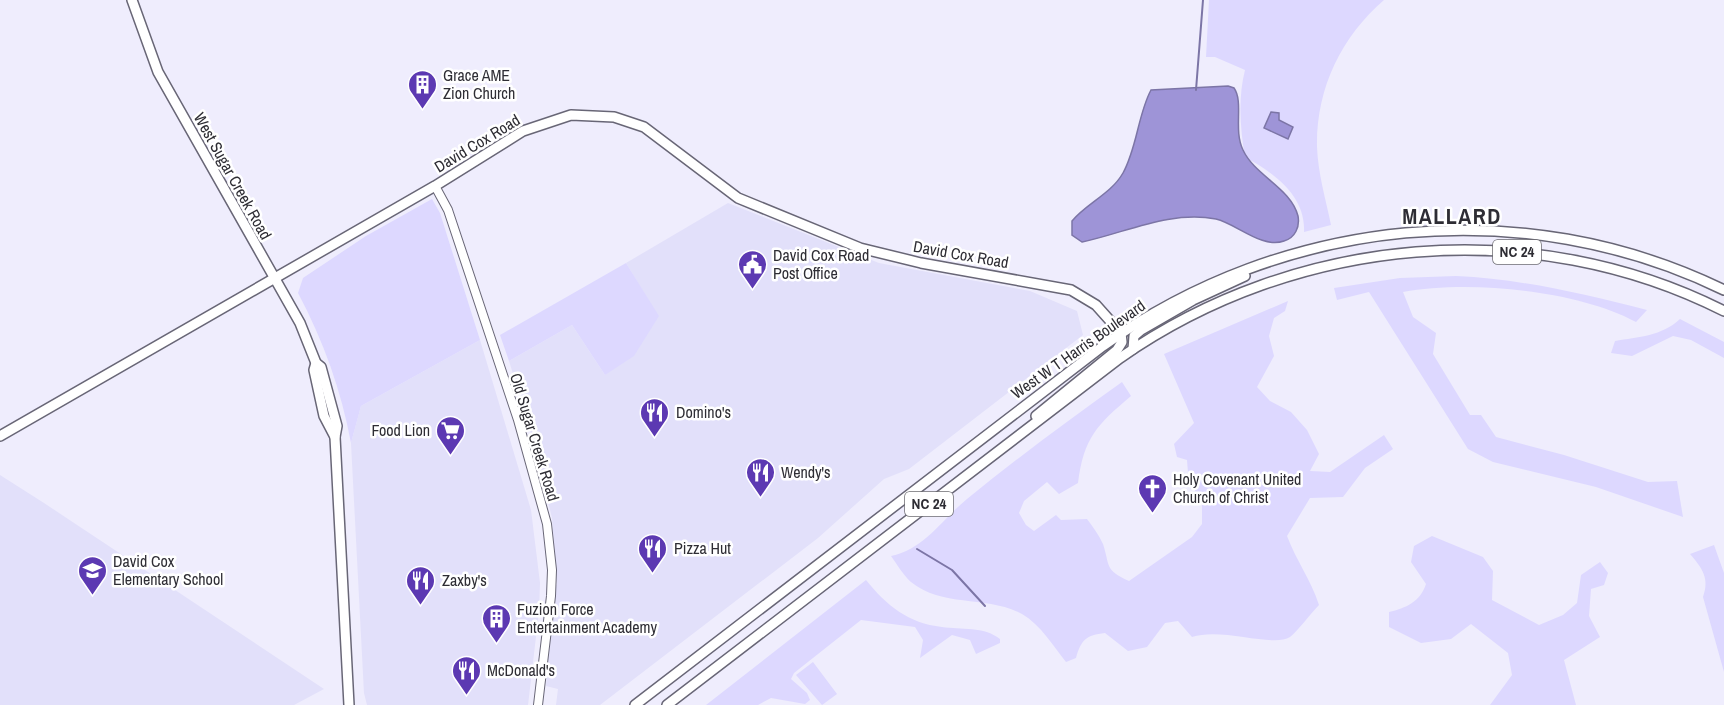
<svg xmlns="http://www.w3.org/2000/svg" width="1724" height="705" viewBox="0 0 1724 705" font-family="'Archivo Narrow',sans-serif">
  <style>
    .built { fill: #e2e0fa }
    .green { fill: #ddd8ff }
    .water { fill: #9e94d7; stroke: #7c75a6; stroke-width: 1.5 }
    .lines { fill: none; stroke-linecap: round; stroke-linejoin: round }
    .stream { stroke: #7c75a6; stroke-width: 2 }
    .minor-casing { stroke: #686676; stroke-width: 10 }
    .major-casing { stroke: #686676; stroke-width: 12 }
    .minor { stroke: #fff; stroke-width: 8 }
    .major { stroke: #fff; stroke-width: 9 }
    .labels { text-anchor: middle; stroke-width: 5; stroke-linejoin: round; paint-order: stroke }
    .shield { fill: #fff; stroke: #6d6c71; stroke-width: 1.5 }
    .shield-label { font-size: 15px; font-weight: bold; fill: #2e2d34 }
    .poi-label { font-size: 16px; fill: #2e2d34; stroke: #fff; text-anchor: start }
    .street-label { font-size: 16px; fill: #2e2d34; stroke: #fff }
    .district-label { font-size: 22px; font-weight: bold; letter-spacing: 1.5px; fill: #2e2d34; stroke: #fff }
  </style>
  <rect width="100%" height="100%" fill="#efedfd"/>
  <!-- built -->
  <g class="built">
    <polygon points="728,203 879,263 1030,291 1077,311 1083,335 909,469 884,479 818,538 600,705 556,705 558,689 546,686 554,586 557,585 552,518 529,425 509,361 572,325 605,375 658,316 626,263"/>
    <polygon points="480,340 531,510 540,583 539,611 528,705 367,705 364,693 351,443 361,406"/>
    <polygon points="0,475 44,503 324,689 294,705 0,705"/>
  </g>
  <!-- green -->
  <g class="green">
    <path d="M1209 0H1384C1341 37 1316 89 1317 147 1318 174 1326 200 1331 225L1304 232C1306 196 1274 173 1245 157 1240 129 1238 97 1245 70L1215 57H1206Z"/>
    <path d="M432 199 440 213 480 340 361 406 351 443C341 390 324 342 298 293L303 278 366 236Z"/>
    <polygon points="626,263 659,316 634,356 605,375 572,325 509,361 500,335"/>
    <path d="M1456 276C1522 279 1584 294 1647 310L1636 322C1577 290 1469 280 1403 292L1413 317 1436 333 1433 354 1470 415H1481L1496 437 1564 455 1648 482 1677 481 1683 517 1596 487 1493 462 1468 449 1369 292 1337 300 1334 288 1400 278Z"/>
    <path d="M1288 301 1285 311 1274 318 1269 336 1274 356 1257 387 1270 401 1291 412 1307 430 1319 454 1310 471 1330 472 1384 435 1393 449 1365 468 1343 497 1310 498 1287 536C1296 560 1311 580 1319 605 1311 613 1298 631 1290 637 1273 648 1222 627 1192 637L1178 621 1165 623 1147 647 1128 651 1105 633C1086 635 1081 640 1076 658L1066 662C1053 646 1041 625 1022 614 987 595 943 608 911 582 903 575 897 564 891 556 925 549 941 520 967 499 1017 458 1069 420 1122 382L1131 396C1097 425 1084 437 1078 483L1059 494 1047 482 1024 501 1019 513 1026 525 1034 531 1056 515 1061 520 1087 519C1093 527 1099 535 1103 544 1110 565 1104 570 1129 581L1192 537 1202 524V500L1194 494 1197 482 1188 473 1187 460 1177 457 1174 444 1194 423 1164 354Z"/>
    <path d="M1680 319 1724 342V358L1691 340 1673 336 1632 356 1611 353 1615 341C1638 337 1662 336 1680 319Z"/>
    <path d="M1432 536 1483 557 1493 571 1492 600 1539 625 1563 615 1577 603 1581 575 1600 562 1608 573 1604 585 1591 589 1589 616 1600 637 1564 660 1576 705H1490L1512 675 1508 653 1471 624 1451 639 1421 643 1389 627V612C1406 608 1420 602 1426 584L1411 562 1414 546Z"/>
    <path d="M1714 545 1724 573V672L1703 597C1710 578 1702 568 1690 554Z"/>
    <path d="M866 580C887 606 908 623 942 627 961 630 984 626 1000 639V643L976 654 970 640 952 635 920 658 923 640 915 627 861 620 794 673 791 679 807 693 810 700 805 704 771 698 758 705H706Z"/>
    <polygon points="813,662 837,694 822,705 796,675"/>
  </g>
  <!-- water -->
  <g class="water">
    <path d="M1228 86 1234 88C1244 102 1233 130 1243 150 1255 176 1291 188 1298 216 1300 227 1295 238 1284 241 1262 249 1237 224 1216 219 1170 210 1125 233 1082 242L1072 235V221C1087 203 1111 194 1123 173 1137 148 1138 114 1151 90Z"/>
    <polygon points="1271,112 1279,113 1279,120 1293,127 1288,139 1264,128"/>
  </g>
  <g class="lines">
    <!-- stream -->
    <g class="stream">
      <polyline points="1196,90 1203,0"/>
      <polyline points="917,549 952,570 985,606"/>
    </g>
    <defs>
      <polyline id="minor" points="435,186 448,210 518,420 547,524 552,570 551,596 538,705"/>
      <g id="major">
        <polyline points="132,0 158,72 300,323 316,363 321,367 337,426 335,437 349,705"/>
        <polyline points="1133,349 1134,336 1141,330 1193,300 1245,276"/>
        <polyline points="316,363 314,370 324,416 335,437"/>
        <polyline points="1036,416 1117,350 1122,342 1121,333"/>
        <polyline points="0,436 435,186 523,131 571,115 614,117 644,127 738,198 860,248 921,263 1071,290 1096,305 1121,333"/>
        <path d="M635 705 1103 346C1283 217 1523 192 1724 290"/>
        <path d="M667 705 1120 358C1296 235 1532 214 1724 311"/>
      </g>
    </defs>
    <!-- minor casing -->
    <use href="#minor" class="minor-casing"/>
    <!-- major casing -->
    <use href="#major" class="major-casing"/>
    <!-- minor -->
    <use href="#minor" class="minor"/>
    <!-- major -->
    <use href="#major" class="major"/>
  </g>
  <!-- icons -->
  <defs>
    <symbol id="building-pin" viewBox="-11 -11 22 30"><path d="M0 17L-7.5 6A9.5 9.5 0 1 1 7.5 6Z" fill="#5c39b2" stroke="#fff"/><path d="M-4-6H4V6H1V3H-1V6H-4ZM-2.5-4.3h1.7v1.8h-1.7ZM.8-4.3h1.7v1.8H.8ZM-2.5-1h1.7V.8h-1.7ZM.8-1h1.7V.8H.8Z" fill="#fff"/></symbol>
    <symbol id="civic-pin" viewBox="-11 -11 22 30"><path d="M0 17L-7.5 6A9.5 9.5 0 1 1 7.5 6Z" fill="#5c39b2" stroke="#fff"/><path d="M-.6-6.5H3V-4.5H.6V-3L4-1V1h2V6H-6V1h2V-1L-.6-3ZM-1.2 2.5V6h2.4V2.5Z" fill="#fff"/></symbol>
    <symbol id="restaurant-pin" viewBox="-11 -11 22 30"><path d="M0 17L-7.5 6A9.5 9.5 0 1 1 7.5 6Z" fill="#5c39b2" stroke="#fff"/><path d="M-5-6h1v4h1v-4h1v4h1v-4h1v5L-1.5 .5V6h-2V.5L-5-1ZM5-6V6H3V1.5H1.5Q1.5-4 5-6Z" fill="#fff"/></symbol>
    <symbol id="supermarket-pin" viewBox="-11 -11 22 30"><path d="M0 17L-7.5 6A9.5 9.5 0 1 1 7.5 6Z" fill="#5c39b2" stroke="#fff"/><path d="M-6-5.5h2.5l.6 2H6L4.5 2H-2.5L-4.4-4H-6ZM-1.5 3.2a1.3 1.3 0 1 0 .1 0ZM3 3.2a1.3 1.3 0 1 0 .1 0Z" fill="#fff"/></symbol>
    <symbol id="church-pin" viewBox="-11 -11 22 30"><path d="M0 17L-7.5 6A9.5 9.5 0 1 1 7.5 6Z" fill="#5c39b2" stroke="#fff"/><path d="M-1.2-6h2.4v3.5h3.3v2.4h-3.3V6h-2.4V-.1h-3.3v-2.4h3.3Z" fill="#fff"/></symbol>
    <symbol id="school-pin" viewBox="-11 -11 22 30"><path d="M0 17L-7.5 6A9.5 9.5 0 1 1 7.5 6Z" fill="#5c39b2" stroke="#fff"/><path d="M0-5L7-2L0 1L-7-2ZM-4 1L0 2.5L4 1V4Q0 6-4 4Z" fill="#fff"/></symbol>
  </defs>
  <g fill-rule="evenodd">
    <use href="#building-pin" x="406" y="68" width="33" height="45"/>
    <use href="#civic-pin" x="736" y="248" width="33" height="45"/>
    <use href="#restaurant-pin" x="638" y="396" width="33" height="45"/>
    <use href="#supermarket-pin" x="434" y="414" width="33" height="45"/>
    <use href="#restaurant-pin" x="744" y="456" width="33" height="45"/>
    <use href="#church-pin" x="1136" y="472" width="33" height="45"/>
    <use href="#restaurant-pin" x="636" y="532" width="33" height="45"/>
    <use href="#school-pin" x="76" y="554" width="33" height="45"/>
    <use href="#restaurant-pin" x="404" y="564" width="33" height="45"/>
    <use href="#building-pin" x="480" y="602" width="33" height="45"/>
    <use href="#restaurant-pin" x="450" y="654" width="33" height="45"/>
  </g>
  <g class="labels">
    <!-- shield labels -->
    <g class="shield">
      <rect x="1493" y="240" width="48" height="24" rx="4.5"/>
      <rect x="905" y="492" width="48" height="24" rx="4.5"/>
    </g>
    <g class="shield-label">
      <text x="1517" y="257">NC 24</text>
      <text x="929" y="509">NC 24</text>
    </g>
    <!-- poi labels -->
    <g class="poi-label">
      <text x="443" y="81">Grace AME<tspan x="443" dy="18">Zion Church</tspan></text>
      <text x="773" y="261">David Cox Road<tspan x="773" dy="18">Post Office</tspan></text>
      <text x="676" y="418">Domino's</text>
      <text x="430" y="436" text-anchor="end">Food Lion</text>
      <text x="781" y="478">Wendy's</text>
      <text x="1173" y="485">Holy Covenant United<tspan x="1173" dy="18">Church of Christ</tspan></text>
      <text x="674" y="554">Pizza Hut</text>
      <text x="113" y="567">David Cox<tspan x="113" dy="18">Elementary School</tspan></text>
      <text x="442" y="586">Zaxby's</text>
      <text x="517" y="615">Fuzion Force<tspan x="517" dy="18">Entertainment Academy</tspan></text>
      <text x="487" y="676">McDonald's</text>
    </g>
    <!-- street labels -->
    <g class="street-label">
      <text transform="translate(477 143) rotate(-31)" y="6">David Cox Road</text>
      <text transform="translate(233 176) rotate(61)" y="6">West Sugar Creek Road</text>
      <text transform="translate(961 254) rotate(10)" y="6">David Cox Road</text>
      <text transform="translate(1078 349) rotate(-35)" y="6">West W T Harris Boulevard</text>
      <text transform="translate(535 437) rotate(73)" y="6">Old Sugar Creek Road</text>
    </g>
    <!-- district labels -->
    <g class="district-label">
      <text x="1452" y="224">MALLARD</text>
    </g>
  </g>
</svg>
